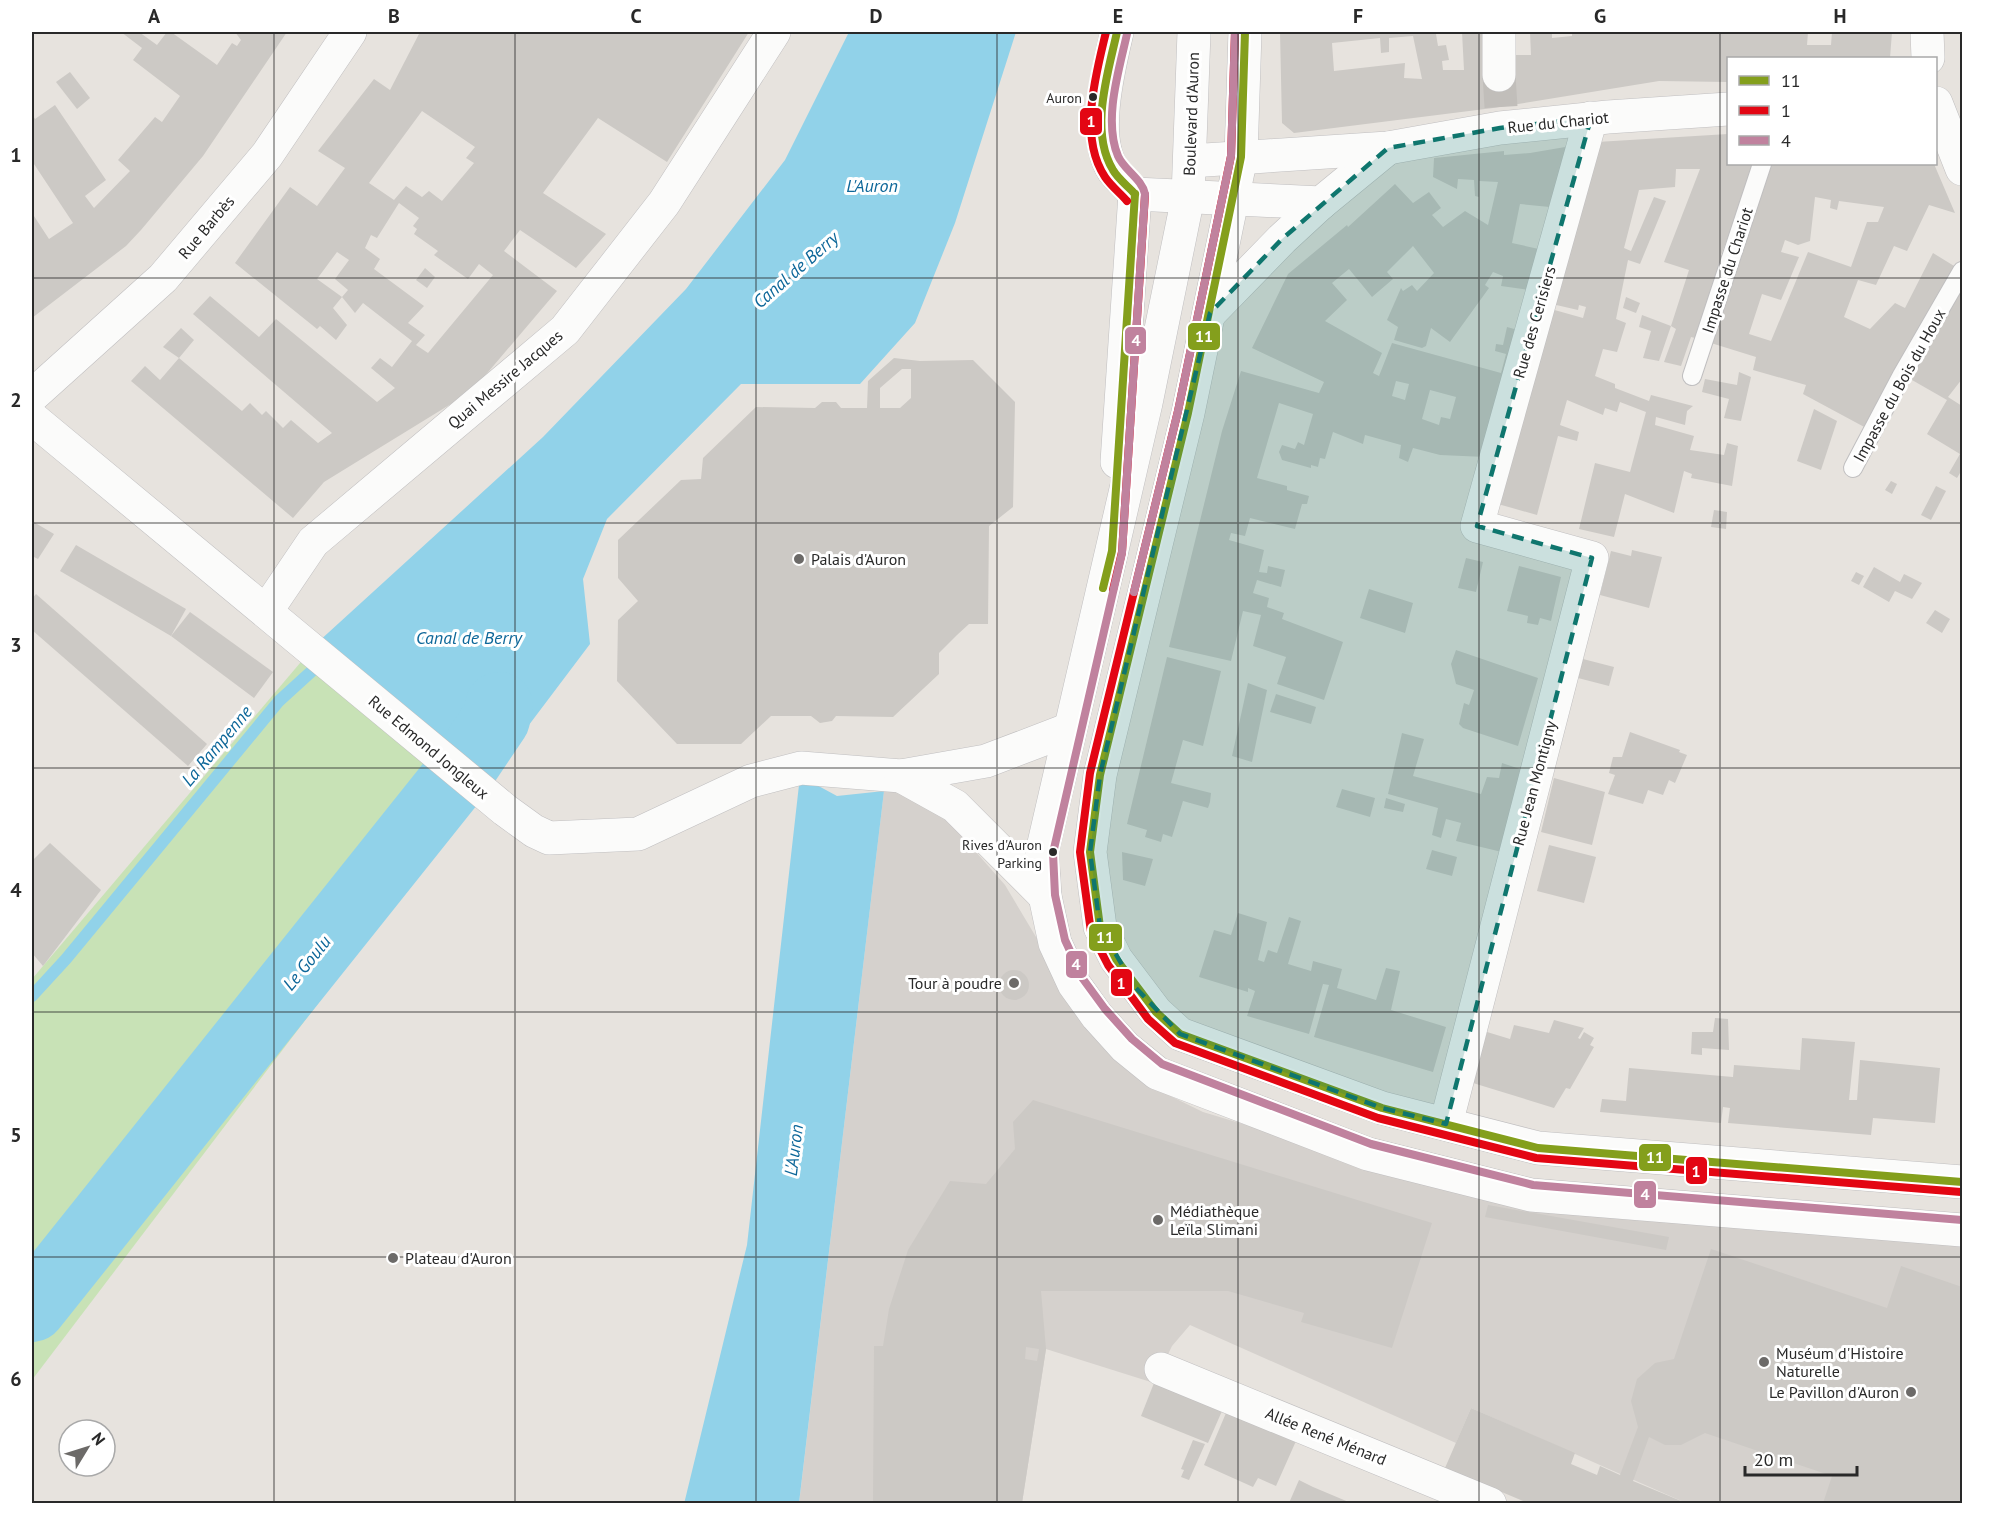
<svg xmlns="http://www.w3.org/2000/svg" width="1994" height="1535" viewBox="0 0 1994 1535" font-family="'PT Sans',sans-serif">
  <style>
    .green { fill: #c8e2b6 }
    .plaza { fill: #d5d1cd }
    .water { fill: #91d2e9 }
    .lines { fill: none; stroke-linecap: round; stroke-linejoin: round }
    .stream { stroke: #91d2e9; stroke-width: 12 }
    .river { stroke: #91d2e9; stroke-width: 68 }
    .building { fill: #ccc9c5; fill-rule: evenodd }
    .street-tunnel { stroke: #c1beba; stroke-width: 33; stroke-dasharray: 33 16; stroke-linecap: butt }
    .lane-casing { stroke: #c0bfc0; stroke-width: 20 }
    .street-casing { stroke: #c0bfc0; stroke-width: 34 }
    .secondary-casing { stroke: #c0bfc0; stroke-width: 34 }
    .lane { stroke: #fbfbfa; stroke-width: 18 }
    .street { stroke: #fbfbfa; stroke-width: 33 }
    .secondary { stroke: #fbfbfa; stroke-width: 33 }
    .bus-1-casing { stroke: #fff; stroke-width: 12 }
    .bus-2-casing { stroke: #fff; stroke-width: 12 }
    .bus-3-casing { stroke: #fff; stroke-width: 12 }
    .bus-1 { stroke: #849f1c; stroke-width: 8 }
    .bus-2 { stroke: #e30613; stroke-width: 8 }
    .bus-3 { stroke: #c0829e; stroke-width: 8 }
    .marked { fill: #0f766e; fill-opacity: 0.2; stroke: #0f766e; stroke-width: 4.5; stroke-dasharray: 12 8; stroke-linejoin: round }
    .grid { fill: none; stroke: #292929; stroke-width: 1.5; stroke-opacity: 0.55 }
    .bus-dot { fill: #292929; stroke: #fff; stroke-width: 2 }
    .poi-dot { fill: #6c6a68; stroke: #fff; stroke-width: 2 }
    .labels { text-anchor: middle; stroke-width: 6; stroke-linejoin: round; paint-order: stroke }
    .bus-label { font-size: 14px; fill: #292929; stroke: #fff; text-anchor: end }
    .street-label { font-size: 16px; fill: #292929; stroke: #fff }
    .poi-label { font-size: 16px; fill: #292929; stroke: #fff; text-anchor: start }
    .water-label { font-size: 18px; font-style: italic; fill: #0d6799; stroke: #fff }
    .line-badge { stroke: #fff; stroke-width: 2 }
    .badge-label { font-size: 16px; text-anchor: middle; font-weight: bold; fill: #fff }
    .neatline { fill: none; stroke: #292929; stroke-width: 2 }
    .grid-label { font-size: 20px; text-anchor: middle; font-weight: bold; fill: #292929 }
  </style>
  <rect width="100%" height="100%" fill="#e7e3de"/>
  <!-- green -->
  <polygon class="green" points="317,643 483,786 32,1380 32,979"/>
  <!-- plaza -->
  <polygon class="plaza" points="884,791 898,791 931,801 1005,885 1039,942 1066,1001 1103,1048 1154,1088 1203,1112 1469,1192 1962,1241 1962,1503 1686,1503 1471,1408 1456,1443 1190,1325 1172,1346 1154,1383 1046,1349 1022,1503 799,1504"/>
  <!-- water -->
  <g class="water">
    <polygon points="849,32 1016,32 955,223 915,323 860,384 741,384 607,519 583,579 590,644 483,786 317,643 543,437 686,289 785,160"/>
    <polygon points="800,776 837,796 884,791 799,1503 684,1504 747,1245"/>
  </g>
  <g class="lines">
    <!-- stream -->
    <polyline class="stream" points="32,996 66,959 279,701 324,660"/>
    <!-- river -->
    <polyline class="river" points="32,1308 463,768 496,719 499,706"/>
  </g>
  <!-- building -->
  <g class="building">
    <polygon points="121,32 139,32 157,45 167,32 171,32 217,65 232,43 237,46 241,40 235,32 287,32 203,156 141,230 126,246 32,318 32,213 49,239 73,223 32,161 32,114 35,119 55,105 106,180 85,196 94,208 130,171 118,160 155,117 162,122 180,96 133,60 142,48"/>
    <path d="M420 32H749L667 162 598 118 543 193 606 234 576 268 520 230 504 251 557 291 472 391 324 482 293 518 131 381 145 366 160 380 179 358 163 347 181 328 194 340 179 358 242 411 250 403 262 415 266 411 283 428 291 420 318 443 332 433 193 314 210 296 259 337 276 319 377 402 395 388 371 368 380 358 392 367 412 341 363 303 355 313 342 297 348 290 335 279 349 260 337 252 317 279 342 297 333 308 347 325 336 340 320 326 317 329 235 263 290 187 317 206 345 168 318 151 374 79 390 90ZM422 111 475 147 466 158 474 163 442 201 429 191 422 197 406 186 394 200 369 183ZM399 203 419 218 413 226 417 229 414 234 438 251 434 255 468 279 479 264 493 275 428 353 416 345 425 335 408 323 424 306 374 269 380 259 365 248 371 235 377 238Z"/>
    <path d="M1280 32 1436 34 1438 46 1446 45 1449 60 1442 61 1443 70H1464L1462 32H1491L1507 55H1531L1530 32H1552V38L1572 36V32H1808L1807 45H1831L1832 32H1892L1890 58H1728V82L1659 81 1493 108 1294 133 1282 123ZM1413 36 1422 79 1404 78 1405 63 1334 71 1332 43 1380 38 1381 53 1389 52V38Z"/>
    <polygon points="70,72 90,98 77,109 56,82"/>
    <polygon points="1728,134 1728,164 1756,164 1721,255 1724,257 1706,308 1695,338 1691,337 1681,366 1664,362 1676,329 1671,326 1659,361 1643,358 1651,331 1639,327 1642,315 1671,326 1689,270 1664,262 1700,169 1676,169 1675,187 1639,190 1624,248 1631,251 1654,197 1666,201 1640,264 1628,260 1616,319 1626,323 1617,352 1603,349 1595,376 1615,384 1615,388 1649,401 1651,395 1693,406 1687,411 1685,425 1656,417 1655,425 1694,436 1690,450 1724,455 1727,443 1738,446 1732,486 1691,478 1692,474 1684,471 1674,513 1625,494 1614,537 1579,529 1595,463 1630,472 1646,412 1620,402 1617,412 1605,408 1603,415 1567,400 1560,425 1579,432 1577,441 1558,436 1537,515 1498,504 1551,309 1583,318 1586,307 1579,305 1578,310 1552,304 1597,142"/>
    <path d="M1571 146 1560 208 1520 204 1512 243 1548 251 1536 291 1501 286 1503 276 1493 272 1485 285 1489 288 1450 342 1431 328 1426 346 1422 348 1394 340 1398 327 1387 320 1401 288 1403 291 1412 285 1417 291 1434 273 1413 246 1387 272 1393 279 1372 297 1349 269 1332 283 1347 300 1325 321 1382 353 1373 373 1379 376 1392 343 1501 373 1506 354 1495 351 1496 344 1503 345 1507 327 1525 332 1485 457 1440 455 1413 448 1408 462 1399 458 1401 445 1365 435 1363 444 1333 432 1325 459 1320 458 1318 467 1311 465V468L1282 460 1279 452 1282 445 1295 449 1298 442 1304 445 1313 414 1279 403 1257 478 1287 486V490L1309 496 1307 504H1302L1295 529 1250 518 1245 536 1231 533 1229 540 1264 550 1259 572 1267 573 1268 566 1285 570 1281 587 1257 580 1253 593 1269 598 1267 607 1284 613 1282 619 1343 642 1324 700 1277 684 1286 657 1253 646 1261 615 1243 611 1231 661 1169 647 1222 431 1241 371 1319 393 1324 382 1252 348 1288 274 1347 225 1348 227 1395 184 1413 203 1429 192 1441 208 1432 215 1443 227 1465 211 1488 225 1498 182 1479 181V197L1475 196 1474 180 1458 179 1457 189 1433 177 1434 158 1504 151V155L1530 153ZM1396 381 1409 384 1405 400 1392 396ZM1430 390 1456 397 1450 419 1441 417 1439 425 1422 419Z"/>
    <path d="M1770 164H1934L1955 213 1929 205 1907 251 1894 246 1876 285 1858 280 1844 317 1870 329 1895 303 1905 308 1933 253 1959 269 1868 429 1803 394 1806 385 1753 370 1756 357 1711 343ZM1815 197 1831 200 1830 208 1837 210 1839 201 1884 207 1878 222H1867L1851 267 1808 252 1771 341 1749 334 1762 294 1781 300 1799 257 1781 252 1785 240 1798 245 1810 241Z"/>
    <polygon points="425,268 435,277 427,288 416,280"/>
    <polygon points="1962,278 1962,379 1948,397 1962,406 1962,476 1960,473 1957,478 1949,473 1960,454 1927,434 1947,400 1905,376"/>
    <polygon points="1626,297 1640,303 1636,313 1623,308"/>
    <path d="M894 358 920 361 973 360 1015 402 1013 507 989 526 988 624H969L957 635 939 653V674L893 717 836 716 832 721 820 723 811 716H771L741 744H677L617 681 618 620 638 601 618 578V540L681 480 701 479 703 458 756 407 815 408 822 402H836L841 408H867L868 381ZM902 369H911V398L900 408H880V388Z"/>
    <polygon points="1739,372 1751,377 1741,421 1724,418 1729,399 1702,392 1705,379 1737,385"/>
    <polygon points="1814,409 1837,421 1821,470 1797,461"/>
    <polygon points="1891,481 1897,484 1892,494 1885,490"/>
    <polygon points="1936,486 1946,491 1931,520 1921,515"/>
    <polygon points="1714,510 1727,512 1726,529 1711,527"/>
    <polygon points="32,521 54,534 38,559 32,556"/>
    <polygon points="76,545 186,609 171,636 60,571"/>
    <polygon points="1632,550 1662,557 1649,608 1600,595 1611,551 1631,556"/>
    <polygon points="1466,558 1483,562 1476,592 1458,588"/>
    <polygon points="1519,566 1561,577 1551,621 1540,618 1538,625 1527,623 1528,616 1507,611"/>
    <polygon points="1874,567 1900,582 1904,574 1922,583 1912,599 1895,591 1889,602 1863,587"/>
    <polygon points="1856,572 1864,576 1859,585 1851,581"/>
    <polygon points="1369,589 1413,603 1405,633 1360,618"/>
    <polygon points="36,594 207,744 188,766 32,630 32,599"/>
    <polygon points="1935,610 1950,619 1942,633 1926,623"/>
    <polygon points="190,612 273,672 254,698 171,636"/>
    <polygon points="1456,650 1538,678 1518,746 1463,728 1459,724 1464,703 1469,705 1474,690 1456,684 1451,664"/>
    <polygon points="1167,657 1221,671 1203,746 1183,740 1171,783 1211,793 1210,802 1208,808 1183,801 1172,837 1163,834 1161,842 1145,837 1147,830 1127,824"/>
    <polygon points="1583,659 1614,667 1609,686 1578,678"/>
    <polygon points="1248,683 1267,690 1252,762 1232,756"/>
    <polygon points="1276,694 1316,707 1311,724 1270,712"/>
    <polygon points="1630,732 1680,750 1679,752 1687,755 1675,783 1669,780 1663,795 1648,790 1643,804 1608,794 1615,775 1609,773 1613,757 1622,757"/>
    <polygon points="1402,733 1424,739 1413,776 1481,794 1487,777 1499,778 1502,763 1526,771 1506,853 1456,841 1461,823 1446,819 1441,838 1432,835 1438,808 1388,794"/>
    <polygon points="1554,778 1605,792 1592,845 1541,832"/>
    <polygon points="1342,789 1375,798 1370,817 1336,807"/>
    <polygon points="1386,798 1405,804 1403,812 1384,808"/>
    <polygon points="50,843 101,890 43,966 32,953 32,861"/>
    <polygon points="1549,845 1596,857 1584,903 1537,891"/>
    <polygon points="1432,850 1457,857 1452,876 1426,869"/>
    <polygon points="1122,852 1153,859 1145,886 1123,880"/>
    <polygon points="1238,913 1267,922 1258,960 1264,962 1268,950 1277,953 1289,917 1301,921 1288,964 1311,971 1313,961 1342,969 1337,988 1376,1000 1386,968 1400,971 1391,1010 1446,1027 1433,1072 1314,1037 1329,985 1323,984 1309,1034 1247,1016 1255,991 1248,988 1248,992 1199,977 1214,930 1231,935"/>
    <circle cx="1014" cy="985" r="15"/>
    <polygon points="1715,1018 1728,1019 1729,1050 1702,1048 1702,1055 1691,1054 1692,1032 1713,1032"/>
    <polygon points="1554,1020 1584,1028 1578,1038 1580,1039 1584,1032 1594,1038 1590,1045 1594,1047 1570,1089 1566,1088 1554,1108 1473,1083 1487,1032 1510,1039 1514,1025 1549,1033"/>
    <polygon points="1802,1038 1855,1042 1849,1100 1857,1100 1860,1060 1940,1068 1935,1123 1873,1118 1871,1135 1728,1123 1730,1108 1723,1107 1721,1123 1600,1112 1602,1099 1626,1101 1629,1068 1733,1077 1734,1065 1800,1070"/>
    <path d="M1033 1100 1432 1223 1392 1348 1301 1322 1304 1313 1228 1291H1041L1046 1349 1022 1503H873L874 1346H883L889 1309 908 1250 950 1181 986 1184 1015 1149 1013 1122ZM1026 1347 1039 1349 1037 1361 1025 1359Z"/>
    <polygon points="1488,1205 1669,1237 1666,1250 1485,1217"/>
    <polygon points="1711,1249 1887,1308 1901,1266 1962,1287 1962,1503 1823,1503 1832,1476 1705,1433 1681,1445 1665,1445 1649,1437 1633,1481 1686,1503 1528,1503 1445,1468 1471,1408 1575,1453 1571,1464 1597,1475 1600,1466 1620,1475 1638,1427 1631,1401 1637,1379 1655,1363 1674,1359"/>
    <polygon points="1154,1383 1222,1411 1208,1443 1141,1416"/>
    <polygon points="1226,1413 1296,1441 1276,1486 1258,1478 1253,1487 1204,1465"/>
    <polygon points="1193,1440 1205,1444 1189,1480 1181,1477 1184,1470 1181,1469"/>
    <polygon points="1299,1480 1313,1487 1351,1503 1289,1503"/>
  </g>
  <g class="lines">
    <!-- street-tunnel -->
    <polyline class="street-tunnel" points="1499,75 1501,107"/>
    <defs>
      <g id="lane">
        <polyline points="1692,376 1762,164"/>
        <polyline points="1853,468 1902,375 1962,271"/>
      </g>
      <g id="street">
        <path d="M1117 32C1109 67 1091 137 1113 170 1119 178 1128 186 1135 194L1321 203 1388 148"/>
        <polyline points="1499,32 1499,75"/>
        <polyline points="1927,32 1928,58"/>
        <polyline points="1936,103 1962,169"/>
        <polyline points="1190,161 1388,148 1500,128 1608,117 1728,109"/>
        <polyline points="1210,313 1282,239 1321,203"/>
        <polyline points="32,418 505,810 534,831 549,838 638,834 751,781 801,768 901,776 986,761 1070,729"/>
        <polyline points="267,610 313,542 565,330 664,203 774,32"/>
        <polyline points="901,776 955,806 1045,896"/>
        <polyline points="1446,1124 1592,558 1477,526 1591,118"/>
        <polyline points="1161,1369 1490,1504"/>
      </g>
      <g id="secondary">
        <polyline points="1194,32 1188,197 1146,403 1042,852 1045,896 1055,943 1074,984 1097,1016 1125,1047 1157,1073 1368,1154 1531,1195 1962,1230"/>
        <polyline points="1245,32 1241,157 1188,413 1100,775 1090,852 1100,927 1116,959 1156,1012 1180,1034 1382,1108 1538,1148 1962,1182"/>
        <polyline points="32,396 163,278 267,155 350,32"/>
        <polyline points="1117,462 1135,194"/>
      </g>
    </defs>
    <!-- lane casing -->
    <use href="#lane" class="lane-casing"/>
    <!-- street casing -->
    <use href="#street" class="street-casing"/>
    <!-- secondary casing -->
    <use href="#secondary" class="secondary-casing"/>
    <!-- lane -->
    <use href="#lane" class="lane"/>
    <!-- street -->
    <use href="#street" class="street"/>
    <!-- secondary -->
    <use href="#secondary" class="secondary"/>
    <defs>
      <g id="bus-1">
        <path d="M1117 32C1108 73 1089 131 1113 170 1118 179 1128 186 1135 194"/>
        <polyline points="1245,32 1241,157 1188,413 1100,775 1090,852 1100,927 1116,959 1156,1012 1180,1034 1382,1108 1538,1148 1962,1182"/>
        <polyline points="1103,588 1112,551 1135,194"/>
      </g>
      <g id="bus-2">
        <path d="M1106 32C1096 74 1078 137 1105 177 1111 186 1120 193 1127 201"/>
        <polyline points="1235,32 1231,156 1178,411 1090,773 1080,852 1091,932 1108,965 1148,1019 1175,1043 1378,1118 1536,1158 1961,1192"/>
        <polyline points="1113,590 1122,552 1145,195"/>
      </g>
      <g id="bus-3">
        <path d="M1127 34C1119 70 1103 120 1118 156 1124 170 1142 179 1145 194L1122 553 1053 853 1055 895 1065 940 1083 979 1105 1009 1132 1039 1162 1064 1371 1144 1533 1185 1962 1220"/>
        <polyline points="1134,592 1178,411 1231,156 1235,32"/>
      </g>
    </defs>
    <!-- bus-1 casing -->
    <use href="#bus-1" class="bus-1-casing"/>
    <!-- bus-2 casing -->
    <use href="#bus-2" class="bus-2-casing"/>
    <!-- bus-3 casing -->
    <use href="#bus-3" class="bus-3-casing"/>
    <!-- bus-1 -->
    <use href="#bus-1" class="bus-1"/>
    <!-- bus-2 -->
    <use href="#bus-2" class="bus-2"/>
    <!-- bus-3 -->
    <use href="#bus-3" class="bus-3"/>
  </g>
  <!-- marked area -->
  <path class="marked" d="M1591 118 1477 526 1592 558 1446 1124 1382 1108 1180 1034 1135 987 1100 927 1090 852 1100 775 1210 313 1282 239 1388 148 1500 128Z"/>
  <!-- grid -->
  <path class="grid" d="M274 32V1504M515 32V1504M756 32V1504M997 32V1504M1238 32V1504M1479 32V1504M1720 32V1504M32 278H1962M32 523H1962M32 768H1962M32 1012H1962M32 1257H1962"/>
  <!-- markers -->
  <g class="bus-dot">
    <circle cx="1093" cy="97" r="5"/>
    <circle cx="1053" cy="852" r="5"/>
  </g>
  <g class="poi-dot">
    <circle cx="799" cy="559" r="6"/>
    <circle cx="1014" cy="983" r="6"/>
    <circle cx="1158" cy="1220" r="6"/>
    <circle cx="393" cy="1258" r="6"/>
    <circle cx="1764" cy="1362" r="6"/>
    <circle cx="1911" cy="1392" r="6"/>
  </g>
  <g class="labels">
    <!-- bus labels -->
    <g class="bus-label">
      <text x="1082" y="103">Auron</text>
      <text x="1042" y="850">Rives d'Auron<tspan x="1042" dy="18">Parking</tspan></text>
    </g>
    <!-- street labels -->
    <g class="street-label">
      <text transform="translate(1191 114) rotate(-88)" y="6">Boulevard d'Auron</text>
      <text transform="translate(1558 122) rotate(-6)" y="6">Rue du Chariot</text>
      <text transform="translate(206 227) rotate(-50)" y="6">Rue Barbès</text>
      <text transform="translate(1727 270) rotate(-72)" y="6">Impasse du Chariot</text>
      <text transform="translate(1534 322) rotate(-74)" y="6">Rue des Cerisiers</text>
      <text transform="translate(505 379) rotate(-40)" y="6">Quai Messire Jacques</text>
      <text transform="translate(1899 385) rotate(-61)" y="6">Impasse du Bois du Houx</text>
      <text transform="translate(429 747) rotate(40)" y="6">Rue Edmond Jongleux</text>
      <text transform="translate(1534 783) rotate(-75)" y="6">Rue Jean Montigny</text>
      <text transform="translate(1326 1436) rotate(22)" y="6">Allée René Ménard</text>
    </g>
    <!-- poi labels -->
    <g class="poi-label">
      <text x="811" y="565">Palais d'Auron</text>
      <text x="1002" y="989" text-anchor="end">Tour à poudre</text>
      <text x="1170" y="1217">Médiathèque<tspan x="1170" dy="18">Leïla Slimani</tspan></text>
      <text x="405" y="1264">Plateau d'Auron</text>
      <text x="1776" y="1359">Muséum d'Histoire<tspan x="1776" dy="18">Naturelle</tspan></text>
      <text x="1899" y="1398" text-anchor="end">Le Pavillon d'Auron</text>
    </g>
    <!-- water labels -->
    <g class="water-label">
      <text x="872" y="192">L'Auron</text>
      <text transform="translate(796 270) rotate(-41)" y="6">Canal de Berry</text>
      <text x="469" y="644">Canal de Berry</text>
      <text transform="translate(217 746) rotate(-50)" y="6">La Rampenne</text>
      <text transform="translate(307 963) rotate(-51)" y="6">Le Goulu</text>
      <text transform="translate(794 1150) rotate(-83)" y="6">L'Auron</text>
    </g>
  </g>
  <g class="line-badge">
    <rect x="1079" y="107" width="24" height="29" rx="6" fill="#e30613"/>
    <rect x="1187" y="322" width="34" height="29" rx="6" fill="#849f1c"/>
    <rect x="1124" y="326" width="23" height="29" rx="6" fill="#c0829e"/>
    <rect x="1088" y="923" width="35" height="29" rx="6" fill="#849f1c"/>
    <rect x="1065" y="950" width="23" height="29" rx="6" fill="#c0829e"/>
    <rect x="1110" y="968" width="23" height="29" rx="6" fill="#e30613"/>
    <rect x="1638" y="1143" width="34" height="29" rx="6" fill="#849f1c"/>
    <rect x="1685" y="1156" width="23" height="29" rx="6" fill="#e30613"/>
    <rect x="1633" y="1180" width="24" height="29" rx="6" fill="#c0829e"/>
  </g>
  <g class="badge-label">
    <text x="1091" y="127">1</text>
    <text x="1204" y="342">11</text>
    <text x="1136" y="346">4</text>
    <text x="1105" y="943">11</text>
    <text x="1076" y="970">4</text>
    <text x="1121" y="989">1</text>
    <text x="1655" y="1163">11</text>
    <text x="1696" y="1177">1</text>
    <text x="1645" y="1200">4</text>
  </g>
  <!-- border -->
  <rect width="1994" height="1535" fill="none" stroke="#ffffff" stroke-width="66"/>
  <!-- legend -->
  <rect x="1727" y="57" width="210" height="108" fill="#ffffff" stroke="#a9a9a9" stroke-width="1.5"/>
  <rect x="1739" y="76" width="30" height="9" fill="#849f1c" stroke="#a9a9a9" stroke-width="1.5"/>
  <text x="1781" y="87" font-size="18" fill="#292929">11</text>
  <rect x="1739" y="106" width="30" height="9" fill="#e30613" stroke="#a9a9a9" stroke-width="1.5"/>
  <text x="1781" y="117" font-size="18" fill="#292929">1</text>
  <rect x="1739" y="136" width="30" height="9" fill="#c0829e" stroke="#a9a9a9" stroke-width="1.5"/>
  <text x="1781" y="147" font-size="18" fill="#292929">4</text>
  <!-- north arrow -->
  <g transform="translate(87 1448) rotate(52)"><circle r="28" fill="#ffffff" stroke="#a9a9a9" stroke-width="1.5"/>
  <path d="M0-4.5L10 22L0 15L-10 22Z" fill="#6c6a68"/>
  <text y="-9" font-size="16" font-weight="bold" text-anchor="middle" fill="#292929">N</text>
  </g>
  <!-- scale -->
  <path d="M1745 1466v9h112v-9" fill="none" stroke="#292929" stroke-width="3"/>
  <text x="1754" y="1466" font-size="18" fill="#292929" stroke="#ffffff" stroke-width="4.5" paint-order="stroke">20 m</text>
  <rect x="33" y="33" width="1928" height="1469" class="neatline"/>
  <g class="grid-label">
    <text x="154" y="23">A</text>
    <text x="394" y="23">B</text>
    <text x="636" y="23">C</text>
    <text x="876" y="23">D</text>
    <text x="1118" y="23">E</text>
    <text x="1358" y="23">F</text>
    <text x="1600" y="23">G</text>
    <text x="1840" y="23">H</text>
    <text x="16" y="162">1</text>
    <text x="16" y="407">2</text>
    <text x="16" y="652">3</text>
    <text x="16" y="897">4</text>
    <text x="16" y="1142">5</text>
    <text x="16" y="1386">6</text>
  </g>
</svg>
